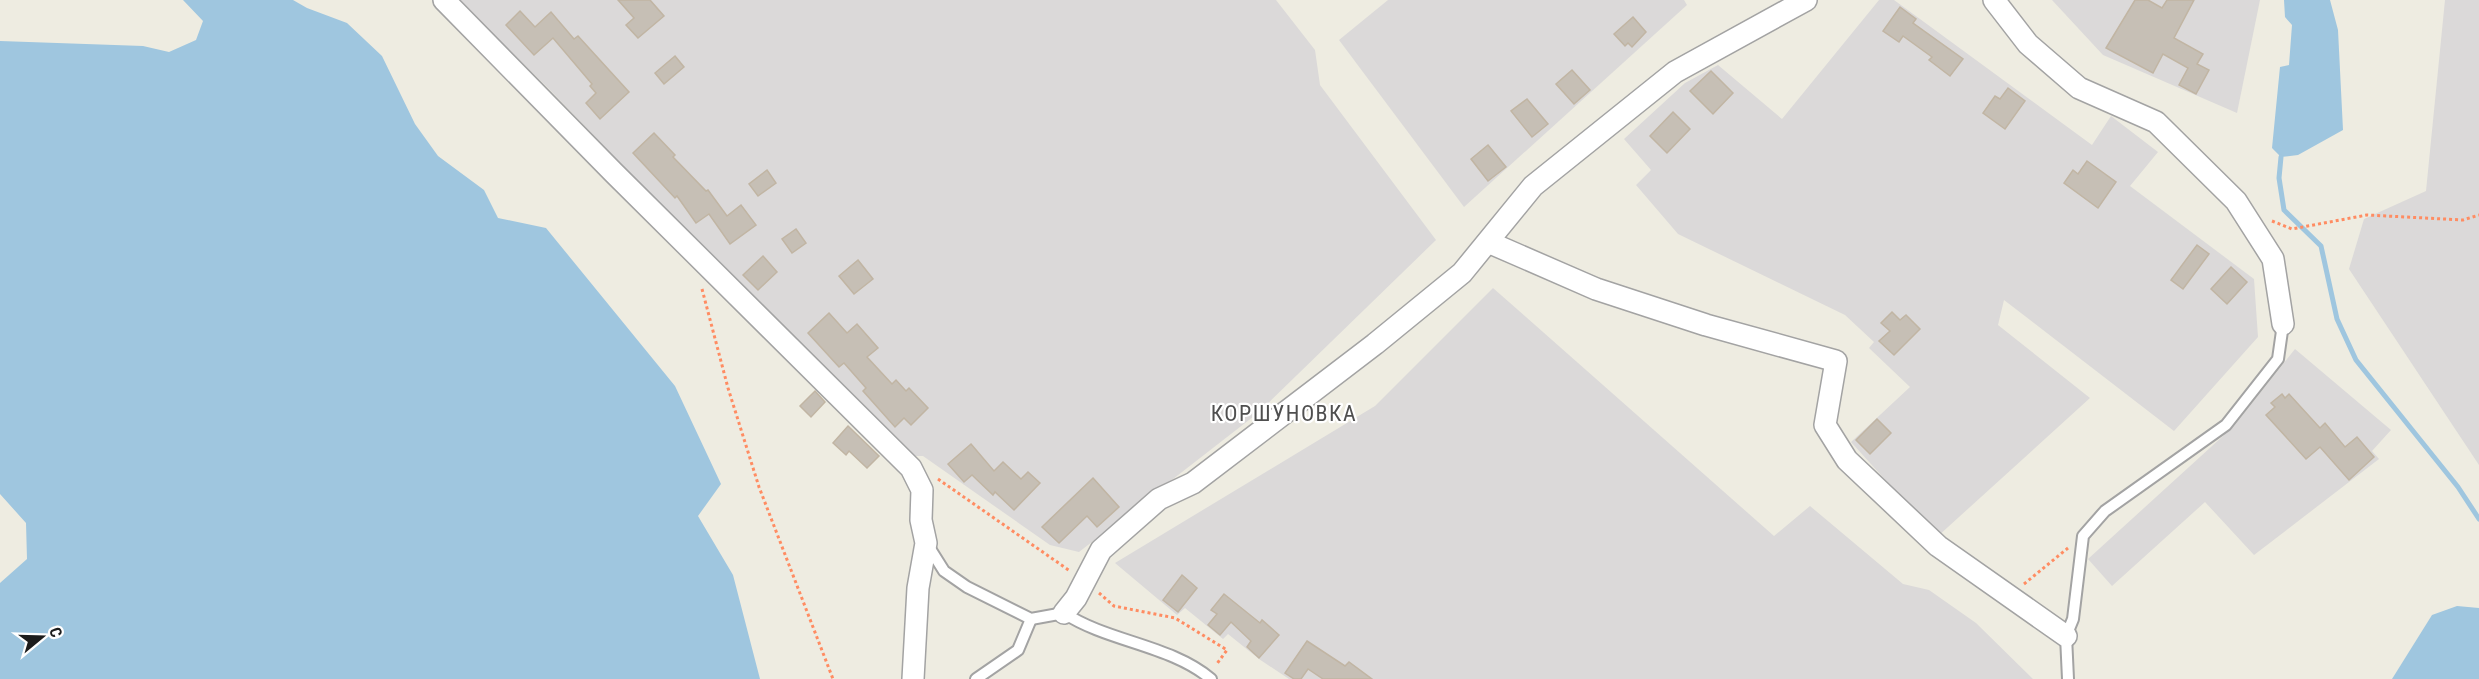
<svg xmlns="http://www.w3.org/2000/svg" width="2479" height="679" viewBox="0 0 2479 679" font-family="'Roboto Condensed',sans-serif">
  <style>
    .residential { fill: #dbd9d9 }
    .water { fill: #9fc6df }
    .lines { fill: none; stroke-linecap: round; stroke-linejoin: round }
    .stream { stroke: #9fc6df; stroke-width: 5 }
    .building { fill: #c6bfb5; stroke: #c1b5a3; stroke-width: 1.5 }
    .lane-casing { stroke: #a3a3a3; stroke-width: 14 }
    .street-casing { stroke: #a3a3a3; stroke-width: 24 }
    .path { stroke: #ff8c62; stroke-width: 3; stroke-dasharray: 3 3; stroke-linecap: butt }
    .lane { stroke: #fff; stroke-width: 10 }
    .street { stroke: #fff; stroke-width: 21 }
    .labels { text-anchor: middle; stroke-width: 4.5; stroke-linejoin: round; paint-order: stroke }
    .quarter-label { font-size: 22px; letter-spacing: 1.5px; fill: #4f4f4f; stroke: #fff }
  </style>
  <rect width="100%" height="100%" fill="#eeece1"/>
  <!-- residential -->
  <g class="residential">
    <polygon points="458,0 1276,0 1315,50 1320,85 1436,240 1258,413 1079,552 1050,545 923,456 909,456 736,283 548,88"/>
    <polygon points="1388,0 1684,0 1687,5 1464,207 1339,40"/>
    <polygon points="1879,0 1894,0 2092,145 2111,116 2158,152 2130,186 2254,279 2258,337 2174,431 2004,300 1998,325 2090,398 1937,537 1851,442 1910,387 1869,348 1874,342 1845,315 1678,234 1636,185 1651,170 1624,139 1685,83 1718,65 1782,119"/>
    <polygon points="2052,0 2260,0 2237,113 2103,55"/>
    <polygon points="2445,0 2479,0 2479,465 2349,269 2364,219 2426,191"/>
    <polygon points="1493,288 1774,536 1810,506 1903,584 1929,590 1976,623 2033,679 1289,679 1259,659 1228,634 1223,639 1185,608 1177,615 1115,563 1375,406"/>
    <polygon points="2295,349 2391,430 2372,451 2379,459 2254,555 2205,502 2112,586 2088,559 2234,426"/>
  </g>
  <!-- water -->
  <g class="water">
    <polygon points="183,0 293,0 307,8 347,23 382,56 415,124 438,156 484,190 498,218 546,228 675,386 721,484 698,516 733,575 760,679 0,679 0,583 27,559 26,523 0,494 0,41 143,46 169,52 196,40 203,21"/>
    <polygon points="2284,0 2330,0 2338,30 2343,130 2298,155 2281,157 2272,148 2280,67 2289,65 2292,25 2285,17"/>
    <polygon points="2457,606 2479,608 2479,679 2392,679 2432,615"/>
  </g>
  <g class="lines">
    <!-- stream -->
    <polyline class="stream" points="2281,157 2279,178 2284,210 2321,246 2337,319 2356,360 2458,487 2479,519"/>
  </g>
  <!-- building -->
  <g class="building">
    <polygon points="618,0 650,0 664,16 638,38 626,25 634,18"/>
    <polygon points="2135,0 2148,0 2162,8 2167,0 2194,0 2174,38 2203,54 2197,64 2209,70 2196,94 2179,85 2188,68 2163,54 2153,73 2106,48"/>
    <polygon points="1900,7 1916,19 1913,23 1963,59 1950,76 1929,60 1932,57 1903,36 1899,42 1883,31"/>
    <polygon points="520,11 535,27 551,12 574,39 578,36 629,92 600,119 586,103 596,93 590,86 592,84 553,38 534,55 506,25"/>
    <polygon points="1633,17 1646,32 1632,47 1628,43 1625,46 1614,34"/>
    <polygon points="675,56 684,67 664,84 655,73"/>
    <polygon points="1572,70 1590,90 1574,104 1556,84"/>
    <polygon points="1711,71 1733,93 1713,114 1690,91"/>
    <polygon points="2008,88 2025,101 2005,129 1983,113 1995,96 2000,99"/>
    <polygon points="1527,99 1548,124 1532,137 1511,111"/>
    <polygon points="1673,112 1690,129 1667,153 1650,136"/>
    <polygon points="654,133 675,155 673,157 706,191 708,190 727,216 741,205 756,225 730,244 709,214 696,223 677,196 675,198 633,153"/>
    <polygon points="1488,145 1506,167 1488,181 1471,159"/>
    <polygon points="2087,161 2116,182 2098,208 2064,183 2073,170 2078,174"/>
    <polygon points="767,170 776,183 758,196 749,184"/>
    <polygon points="796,229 806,243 792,253 782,239"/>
    <polygon points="2197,245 2209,254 2183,289 2171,280"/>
    <polygon points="763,256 777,272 758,290 743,275"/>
    <polygon points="858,260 873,279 854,294 839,276"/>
    <polygon points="2231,267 2247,282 2227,304 2211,289"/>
    <polygon points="1892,312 1900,320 1906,315 1920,329 1894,355 1879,341 1890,331 1881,323"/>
    <polygon points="829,313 847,333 857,324 878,348 867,357 892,384 896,380 906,391 909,388 928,408 911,425 904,418 895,427 863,391 866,388 844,363 839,367 808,333"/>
    <polygon points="815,391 825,402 811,417 800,406"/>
    <polygon points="2282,394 2285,398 2289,394 2320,428 2325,423 2345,447 2357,437 2374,457 2349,480 2320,447 2306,459 2266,415 2275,407 2271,403"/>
    <polygon points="1877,419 1891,433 1870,454 1856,440"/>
    <polygon points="848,426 879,456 867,468 849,451 846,455 833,443"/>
    <polygon points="971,444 994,471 1003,462 1021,479 1028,472 1040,483 1014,510 995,492 993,495 972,475 964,482 948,464"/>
    <polygon points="1093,478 1119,507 1097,527 1087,516 1059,543 1042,527"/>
    <polygon points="1182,575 1197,588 1178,612 1163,600"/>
    <polygon points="1224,594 1260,623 1262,620 1279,635 1259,658 1247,647 1251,641 1231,622 1220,635 1208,625 1217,614 1211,610"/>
    <polygon points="1307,641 1345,666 1349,662 1372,679 1323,679 1308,669 1301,679 1294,679 1285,673"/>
  </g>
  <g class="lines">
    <defs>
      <g id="lane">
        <path d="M927 544 944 571 967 587 1031 619 1064 613C1108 642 1171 645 1211 679"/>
        <polyline points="976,679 1018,650 1031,619"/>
        <polyline points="2068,679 2066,636 2073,619 2083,536 2105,511 2226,425 2278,359 2283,324"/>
      </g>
      <g id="street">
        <polyline points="444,0 614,173 911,468 922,490 921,520 926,543 918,588 913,679"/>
        <polyline points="1994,0 2028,44 2079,88 2156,122 2236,201 2273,259 2283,324"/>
        <polyline points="1488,242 1596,289 1706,325 1836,361 1825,425 1847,460 1938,546 2066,636"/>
        <polyline points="1064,613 1076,598 1101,550 1159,499 1193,483 1375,344 1462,273 1533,186 1675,72 1806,0"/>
      </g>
    </defs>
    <!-- lane casing -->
    <use href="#lane" class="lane-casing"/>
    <!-- street casing -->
    <use href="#street" class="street-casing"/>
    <!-- path -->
    <g class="path">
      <polyline points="2272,221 2292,229 2367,215 2463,220 2479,215"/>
      <polyline points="702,289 728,388 759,487 833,679"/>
      <polyline points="938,479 1070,571"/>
      <polyline points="2024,584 2068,548"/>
      <polyline points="1099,593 1114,606 1175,618 1227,650 1216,665"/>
    </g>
    <!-- lane -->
    <use href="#lane" class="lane"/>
    <!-- street -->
    <use href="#street" class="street"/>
  </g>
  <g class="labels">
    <!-- quarter labels -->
    <g class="quarter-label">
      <text x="1284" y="421">КОРШУНОВКА</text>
    </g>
  </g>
  <!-- north arrow -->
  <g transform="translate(42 637) rotate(71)" stroke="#ffffff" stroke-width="4.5" paint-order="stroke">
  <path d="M0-4.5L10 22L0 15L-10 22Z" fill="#1c1c1c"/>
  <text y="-9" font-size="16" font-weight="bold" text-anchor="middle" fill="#1c1c1c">С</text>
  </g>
</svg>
